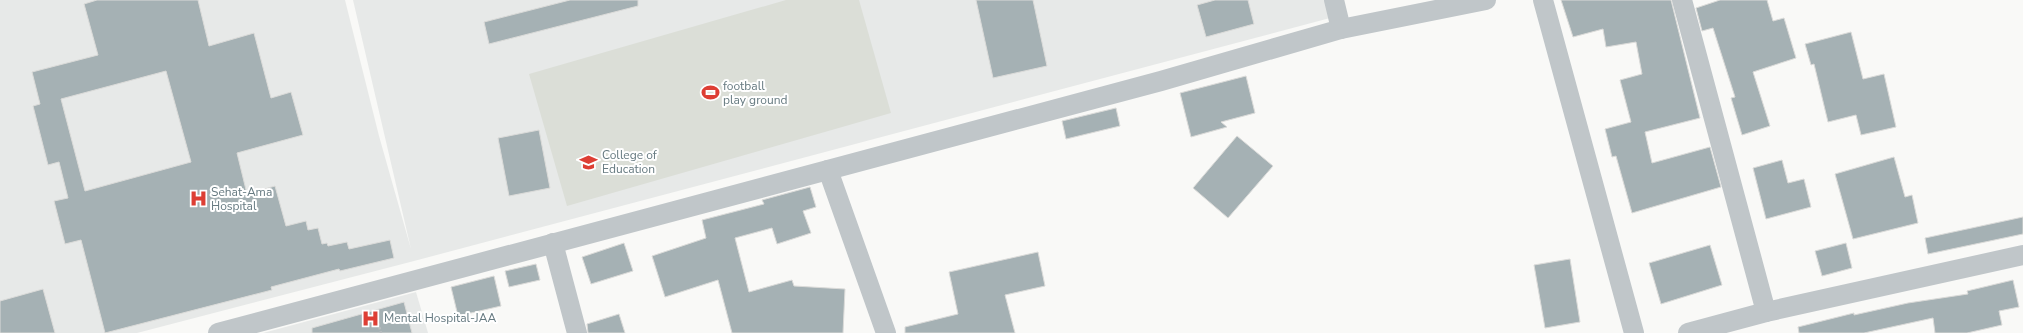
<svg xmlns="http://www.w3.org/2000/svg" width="2023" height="333" viewBox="0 0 2023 333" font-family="'Nunito Sans',sans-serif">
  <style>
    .built { fill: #e7e9e8 }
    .green { fill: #dbded7 }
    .building { fill: #a5b1b4; stroke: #dbdbd9; fill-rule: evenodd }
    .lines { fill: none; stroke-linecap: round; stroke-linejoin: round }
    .path { stroke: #b9bdbf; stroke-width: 2.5; stroke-dasharray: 2 2; stroke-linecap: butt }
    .minor { stroke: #c0c6c9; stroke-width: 20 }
    .labels { text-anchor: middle; stroke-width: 4; stroke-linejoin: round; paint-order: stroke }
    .poi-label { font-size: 12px; fill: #667a81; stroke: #fff; text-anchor: start }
  </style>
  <rect width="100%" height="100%" fill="#f9f9f7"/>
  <!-- built -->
  <g class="built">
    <polygon points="0,0 345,0 379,136 411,249 353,0 1325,0 1330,18 414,261 137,333 0,333"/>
    <polygon points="416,292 428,333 263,333"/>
  </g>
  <!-- green -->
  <polygon class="green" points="786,0 859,0 891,113 567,206 529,74"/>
  <!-- building -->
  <g class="building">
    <path d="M97 0H198L209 46 254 33 271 98 291 92 303 135 237 153 247 194 275 186 286 226 306 221 308 230 318 228 322 244 327 243 328 246 347 242 349 249 390 240 394 258 340 271 339 269 271 287 272 290 105 333 81 240 65 244 54 201 68 198 59 162 48 165 33 106 40 104 32 72 98 55 84 4ZM166 71 191 162 85 191 61 99Z"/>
    <polygon points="570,0 638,0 638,6 489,44 484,22"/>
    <polygon points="976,0 1033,0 1047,66 993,78"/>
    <polygon points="1215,0 1248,0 1254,24 1206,37 1197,5"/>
    <polygon points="1561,0 1671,0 1700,118 1645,132 1652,163 1710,147 1721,187 1632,213 1616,156 1612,157 1605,129 1631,122 1620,80 1642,74 1636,42 1606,47 1603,29 1573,37"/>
    <polygon points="1720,0 1767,0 1773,21 1784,18 1796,58 1753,72 1770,126 1742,135 1731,98 1735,97 1713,28 1702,31 1696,8"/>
    <polygon points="1851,32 1863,79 1884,74 1896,127 1861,135 1856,115 1828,122 1814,64 1811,65 1805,44"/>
    <polygon points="1246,76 1255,113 1221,122 1227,127 1191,137 1180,93"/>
    <polygon points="1116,108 1120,126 1066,139 1062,121"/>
    <polygon points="539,130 550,188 509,196 498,138"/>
    <polygon points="1237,136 1273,166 1228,218 1193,188"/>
    <polygon points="1894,157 1905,197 1912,195 1918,223 1853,239 1835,174"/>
    <polygon points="1782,160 1788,183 1804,179 1811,207 1766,219 1753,168"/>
    <polygon points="810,187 816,207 803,211 811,233 777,244 772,228 735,238 749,292 792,280 794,286 845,289 843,333 732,333 718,280 665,297 652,256 706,238 702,220 764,204 762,200"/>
    <polygon points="2023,217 2023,234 1928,254 1925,238"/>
    <polygon points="624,243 633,271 591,284 582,257"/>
    <polygon points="1846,243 1852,268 1822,276 1815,251"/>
    <polygon points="1710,245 1722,285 1661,304 1649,263"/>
    <polygon points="1038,252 1045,286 1005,295 1015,333 905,333 905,327 958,314 949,272"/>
    <polygon points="1570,259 1580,322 1545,328 1534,265"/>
    <polygon points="536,264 540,280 509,287 505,271"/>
    <polygon points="494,276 501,306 458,316 451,287"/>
    <polygon points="2013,280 2019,307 1999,311 2002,325 1967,333 1935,333 1933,318 1864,333 1799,333 1798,327 1854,313 1854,315 1908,303 1968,294 1967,291"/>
    <polygon points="43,289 55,333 0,333 0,301"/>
    <polygon points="404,302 412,333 312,333 312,328"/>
    <polygon points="619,314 625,333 588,333 587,324"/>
  </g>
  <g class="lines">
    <!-- path -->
    <polyline class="path" points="375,312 381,333"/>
    <!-- minor -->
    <g class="minor">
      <polyline points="1334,0 1341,29"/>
      <polyline points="1543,0 1634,333"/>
      <polyline points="1682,0 1766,312"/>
      <polyline points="828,170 886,333"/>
      <polyline points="553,243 577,333"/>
      <polyline points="218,333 1161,81 1341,29 1486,0"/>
      <polyline points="1688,333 1766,312 2023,255"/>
    </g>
  </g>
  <!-- icons -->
  <defs>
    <symbol id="stadium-bare" viewBox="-9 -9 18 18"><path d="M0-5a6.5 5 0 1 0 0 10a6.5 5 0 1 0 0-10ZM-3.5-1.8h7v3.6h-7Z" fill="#dd3e34" stroke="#fff" stroke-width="2.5" paint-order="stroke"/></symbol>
    <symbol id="university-bare" viewBox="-9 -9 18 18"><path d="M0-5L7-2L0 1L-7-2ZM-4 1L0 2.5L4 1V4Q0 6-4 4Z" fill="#dd3e34" stroke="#fff" stroke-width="2.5" paint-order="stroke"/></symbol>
    <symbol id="hospital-bare" viewBox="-9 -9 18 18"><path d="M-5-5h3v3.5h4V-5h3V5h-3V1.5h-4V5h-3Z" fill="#dd3e34" stroke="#fff" stroke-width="2.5" paint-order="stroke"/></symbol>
  </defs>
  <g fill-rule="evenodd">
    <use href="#stadium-bare" x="698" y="80" width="25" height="25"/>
    <use href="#university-bare" x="576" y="150" width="25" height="25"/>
    <use href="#hospital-bare" x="186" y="186" width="25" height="25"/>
    <use href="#hospital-bare" x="358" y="306" width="25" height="25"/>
  </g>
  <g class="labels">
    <!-- poi labels -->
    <g class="poi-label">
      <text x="723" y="90">football<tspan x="723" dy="14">play ground</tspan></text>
      <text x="602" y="159">College of<tspan x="602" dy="14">Education</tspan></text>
      <text x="211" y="196">Sehat-Ama<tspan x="211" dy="14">Hospital</tspan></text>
      <text x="384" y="322">Mental Hospital-JAA</text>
    </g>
  </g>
</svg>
